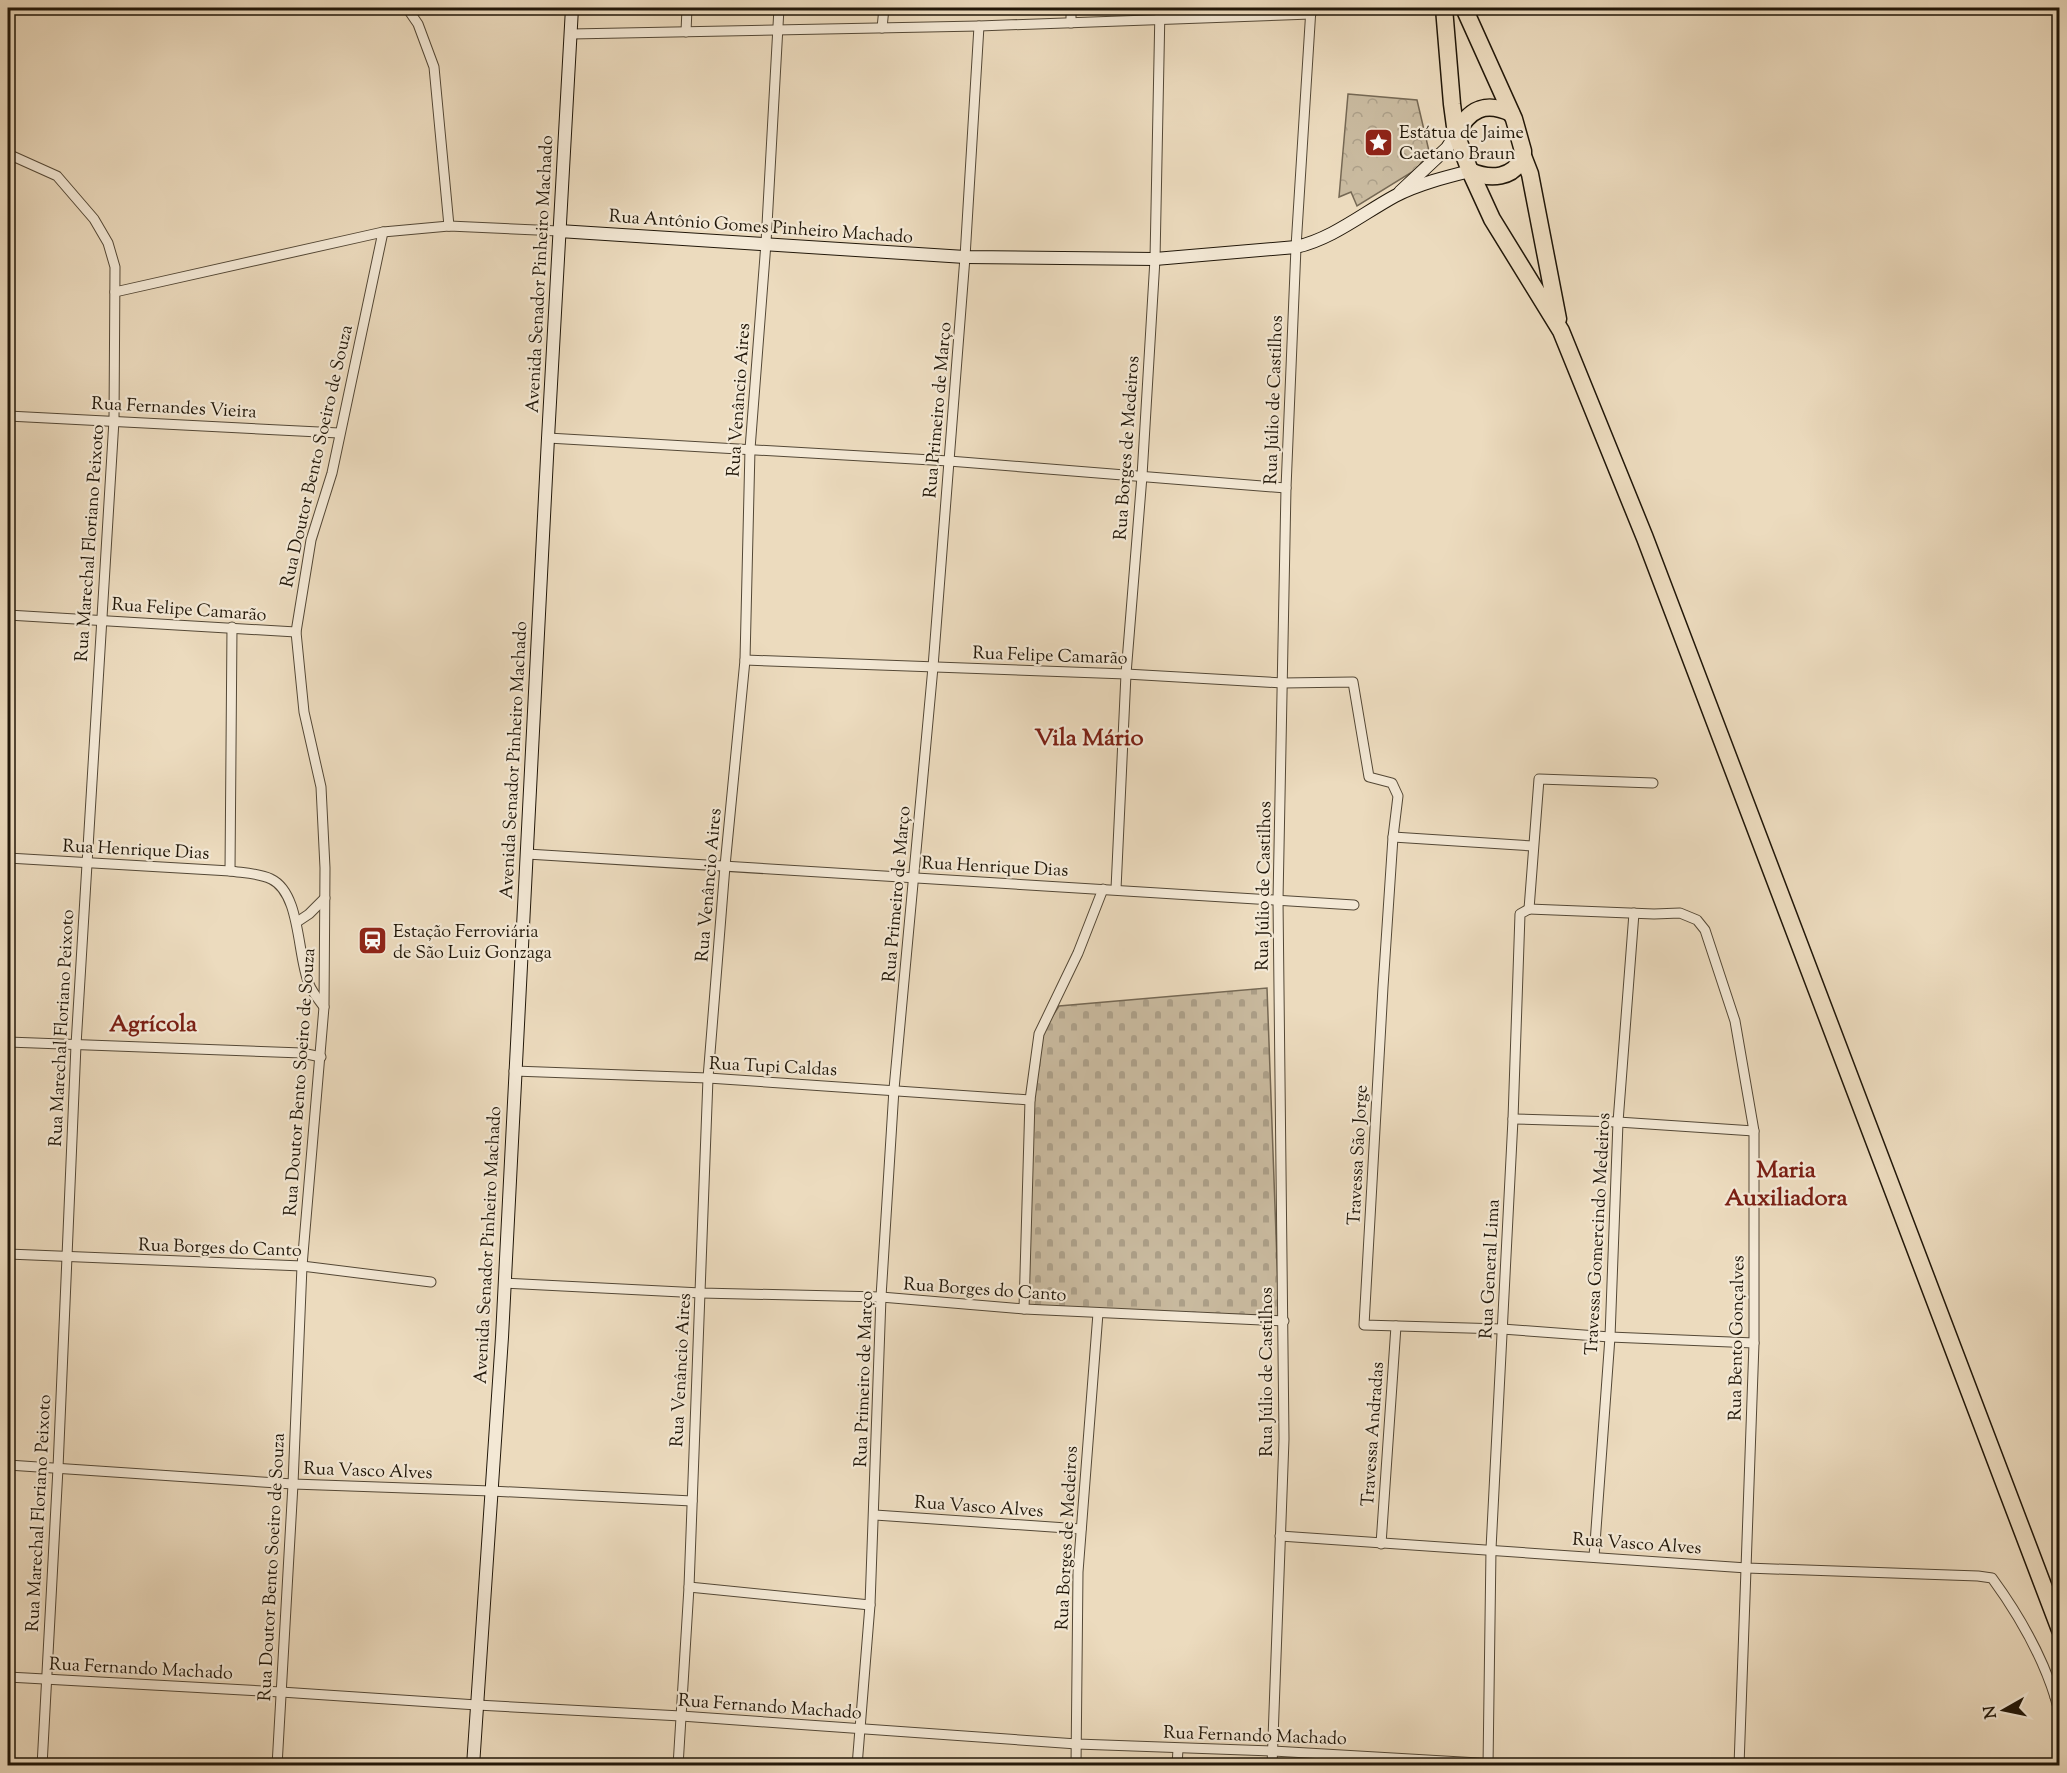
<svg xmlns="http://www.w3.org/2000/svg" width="2067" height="1773" viewBox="0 0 2067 1773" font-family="'Sorts Mill Goudy',serif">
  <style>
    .cemetery { fill: url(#cemetery-stones); stroke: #756854; stroke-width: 1.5 }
    .park { fill: url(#park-crowns); stroke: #756854; stroke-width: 1.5 }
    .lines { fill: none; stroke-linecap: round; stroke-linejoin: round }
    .street-casing { stroke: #544836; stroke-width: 11 }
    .secondary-casing { stroke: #211709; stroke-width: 14 }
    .highway-casing { stroke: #211709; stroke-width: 19 }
    .street { stroke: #f3e8d5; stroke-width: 9 }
    .secondary { stroke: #f3e8d5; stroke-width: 12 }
    .highway { stroke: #ecdbbe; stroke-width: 16 }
    .labels { text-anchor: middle; stroke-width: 4.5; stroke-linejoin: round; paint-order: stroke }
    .poi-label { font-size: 18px; fill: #211709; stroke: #f3e8d5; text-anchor: start }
    .street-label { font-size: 18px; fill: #211709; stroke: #f3e8d5 }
    .district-label { font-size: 24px; font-weight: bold; fill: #7a1f14; stroke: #f3e8d5 }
  </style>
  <defs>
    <pattern id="cemetery-stones" width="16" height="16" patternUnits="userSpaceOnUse" patternTransform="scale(1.5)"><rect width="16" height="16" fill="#c9ba9f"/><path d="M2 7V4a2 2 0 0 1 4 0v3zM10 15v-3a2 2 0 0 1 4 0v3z" fill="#ac9f88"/></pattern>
    <pattern id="park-crowns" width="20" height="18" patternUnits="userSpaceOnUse" patternTransform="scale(1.5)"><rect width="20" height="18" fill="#c9ba9f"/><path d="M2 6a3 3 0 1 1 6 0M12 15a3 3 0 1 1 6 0" fill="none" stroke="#ac9f88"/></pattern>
  </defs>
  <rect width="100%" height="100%" fill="#ecdbbe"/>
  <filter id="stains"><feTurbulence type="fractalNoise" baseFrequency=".00333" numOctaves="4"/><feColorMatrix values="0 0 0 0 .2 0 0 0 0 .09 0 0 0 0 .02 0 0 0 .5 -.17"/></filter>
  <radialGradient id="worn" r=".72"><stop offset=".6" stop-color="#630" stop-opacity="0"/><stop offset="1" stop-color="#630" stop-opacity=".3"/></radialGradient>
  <!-- cemetery -->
  <polygon class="cemetery" points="1267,988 1279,1316 1026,1307 1031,1099 1041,1034 1059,1006"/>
  <!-- park -->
  <polygon class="park" points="1348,94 1417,100 1429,151 1417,169 1357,206 1351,192 1339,197"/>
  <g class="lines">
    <defs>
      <g id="street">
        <polyline points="407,8 418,24 434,67 449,226"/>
        <polyline points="1071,23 1071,8"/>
        <polyline points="882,28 884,8"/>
        <polyline points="686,32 687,8"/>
        <polyline points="571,34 979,26 1311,14"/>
        <polyline points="8,154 57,176 94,219 108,243 115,267 114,420 76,1045 58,1468 42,1766"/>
        <polyline points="115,292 383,232 449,226 559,231"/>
        <polyline points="8,416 339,433"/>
        <polyline points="548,438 949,461 1286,488"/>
        <polyline points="8,615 296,632"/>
        <polyline points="745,660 1126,674 1283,683 1353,682 1369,777 1392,783 1398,796 1393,837 1383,987 1364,1325 1502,1329 1610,1337 1754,1343"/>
        <polyline points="1393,837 1533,846"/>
        <polyline points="527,854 1354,905"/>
        <path d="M8 858 230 871C243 873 259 873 271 879 301 893 297 956 309 984 312 992 319 1000 324 1007"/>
        <polyline points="230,871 232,627"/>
        <polyline points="1116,889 1126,674 1142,476 1155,259 1160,8"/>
        <polyline points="1529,909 1654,914 1680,913 1697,920 1705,930 1735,1021 1754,1131 1754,1343 1739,1766"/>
        <polyline points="1529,909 1539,779 1653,783"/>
        <polyline points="297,922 309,914 325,898"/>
        <polyline points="8,1042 302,1053 321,1057"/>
        <polyline points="514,1071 708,1078 1030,1100"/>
        <polyline points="1513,1119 1618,1122 1754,1131"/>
        <polyline points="8,1254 302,1266 431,1282"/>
        <polyline points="504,1283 701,1293 881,1297 1024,1309 1284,1321"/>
        <polyline points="1024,1309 1030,1100 1039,1034 1078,953 1103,889"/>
        <polyline points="8,1465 293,1484 491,1491 692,1501"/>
        <polyline points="875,1515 1081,1529"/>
        <path d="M1280 1536 1747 1568 1978 1576 1992 1578C2019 1615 2041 1653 2055 1697"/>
        <polyline points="1381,1544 1396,1326"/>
        <polyline points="1594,1557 1610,1337 1618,1122 1634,913"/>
        <polyline points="689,1587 870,1605"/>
        <polyline points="8,1677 281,1692 477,1705 681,1716 1077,1744 1273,1751 1531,1766"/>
        <polyline points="2058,1696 2055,1697 2060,1715"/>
        <polyline points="277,1766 293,1484 302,1266 324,1007 325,868 321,787 304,712 296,632 311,540 332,473 383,232"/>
        <polyline points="678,1766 689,1587 708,1078 725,866 745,660 750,449 766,243 779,8"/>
        <polyline points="857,1766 870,1605 881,1297 894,1089 933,667 949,461 965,257 979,26"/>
        <polyline points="1076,1766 1078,1572 1098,1313"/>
        <polyline points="1177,1766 1178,1749"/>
        <polyline points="1272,1766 1284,1439 1278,900 1286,488 1296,247 1311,8"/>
        <polyline points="1488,1766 1491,1549 1513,1119 1520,914 1529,909"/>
      </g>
      <g id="secondary">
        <polyline points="1400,192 1447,148 1456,134"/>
        <path d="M559 231 965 257 1155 259 1296 247C1332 239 1362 214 1395 196 1418 184 1446 177 1470 171"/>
        <polyline points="473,1766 502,1337 548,438 572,8"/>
      </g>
      <g id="highway">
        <polyline points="1444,8 1452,104 1456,134 1470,171 1492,219 1561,331 1645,538 2060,1630"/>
        <polyline points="1464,8 1514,119 1523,151 1523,156 1530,174 1558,319"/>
        <path d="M1456 134C1469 109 1485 101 1511 113"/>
        <path d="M1470 171C1490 180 1514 179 1523 156"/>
      </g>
    </defs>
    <!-- street casing -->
    <use href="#street" class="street-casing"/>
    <!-- secondary casing -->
    <use href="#secondary" class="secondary-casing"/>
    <!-- highway casing -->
    <use href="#highway" class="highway-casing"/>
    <!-- street -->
    <use href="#street" class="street"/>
    <!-- secondary -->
    <use href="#secondary" class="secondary"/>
    <!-- highway -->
    <use href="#highway" class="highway"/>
  </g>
  <!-- icons -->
  <defs>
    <symbol id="sight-square" viewBox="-11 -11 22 22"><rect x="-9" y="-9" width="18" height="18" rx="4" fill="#8f2418" stroke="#f3e8d5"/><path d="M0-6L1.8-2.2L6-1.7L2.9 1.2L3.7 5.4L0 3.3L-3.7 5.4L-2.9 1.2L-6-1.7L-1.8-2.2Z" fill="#fff"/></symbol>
    <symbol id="station-square" viewBox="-11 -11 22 22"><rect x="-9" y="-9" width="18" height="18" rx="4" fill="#8f2418" stroke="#f3e8d5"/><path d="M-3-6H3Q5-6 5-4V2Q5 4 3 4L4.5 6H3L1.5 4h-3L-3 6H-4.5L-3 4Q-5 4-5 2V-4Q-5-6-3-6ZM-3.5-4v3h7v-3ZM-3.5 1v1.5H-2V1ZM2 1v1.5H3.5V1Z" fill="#fff"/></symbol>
  </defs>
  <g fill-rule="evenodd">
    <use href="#sight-square" x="1362" y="126" width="33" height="33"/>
    <use href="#station-square" x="356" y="924" width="33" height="33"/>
  </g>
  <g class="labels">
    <!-- poi labels -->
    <g class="poi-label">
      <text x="1399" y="138">Estátua de Jaime<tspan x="1399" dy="21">Caetano Braun</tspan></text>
      <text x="393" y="937">Estação Ferroviária<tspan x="393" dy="21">de São Luiz Gonzaga</tspan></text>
    </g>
    <!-- street labels -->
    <g class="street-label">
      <text transform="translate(761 226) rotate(4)" y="6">Rua Antônio Gomes Pinheiro Machado</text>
      <text transform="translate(539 274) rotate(-87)" y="6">Avenida Senador Pinheiro Machado</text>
      <text transform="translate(738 400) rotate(-86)" y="6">Rua Venâncio Aires</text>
      <text transform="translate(1273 400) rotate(-88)" y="6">Rua Júlio de Castilhos</text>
      <text transform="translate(174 407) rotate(3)" y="6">Rua Fernandes Vieira</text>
      <text transform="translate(937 410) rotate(-85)" y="6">Rua Primeiro de Março</text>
      <text transform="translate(1126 448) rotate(-86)" y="6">Rua Borges de Medeiros</text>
      <text transform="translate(316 456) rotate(-77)" y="6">Rua Doutor Bento Soeiro de Souza</text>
      <text transform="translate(89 543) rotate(-86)" y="6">Rua Marechal Floriano Peixoto</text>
      <text transform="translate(189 609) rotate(4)" y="6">Rua Felipe Camarão</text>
      <text transform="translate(1050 655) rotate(2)" y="6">Rua Felipe Camarão</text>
      <text transform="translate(513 760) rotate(-87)" y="6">Avenida Senador Pinheiro Machado</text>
      <text transform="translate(136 849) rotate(3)" y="6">Rua Henrique Dias</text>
      <text transform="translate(995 866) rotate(3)" y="6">Rua Henrique Dias</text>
      <text transform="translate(708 885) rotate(-85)" y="6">Rua Venâncio Aires</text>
      <text transform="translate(1263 886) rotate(-89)" y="6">Rua Júlio de Castilhos</text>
      <text transform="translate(896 894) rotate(-85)" y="6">Rua Primeiro de Março</text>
      <text transform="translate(61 1028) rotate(-87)" y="6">Rua Marechal Floriano Peixoto</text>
      <text transform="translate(773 1066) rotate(3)" y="6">Rua Tupi Caldas</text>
      <text transform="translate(299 1082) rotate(-86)" y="6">Rua Doutor Bento Soeiro de Souza</text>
      <text transform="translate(1357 1155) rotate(-87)" y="6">Travessa São Jorge</text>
      <text transform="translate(1597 1234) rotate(-87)" y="6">Travessa Gomercindo Medeiros</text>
      <text transform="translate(487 1245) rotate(-87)" y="6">Avenida Senador Pinheiro Machado</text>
      <text transform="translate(220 1247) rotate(2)" y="6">Rua Borges do Canto</text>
      <text transform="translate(1489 1269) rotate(-87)" y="6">Rua General Lima</text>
      <text transform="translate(985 1289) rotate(4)" y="6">Rua Borges do Canto</text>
      <text transform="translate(1736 1338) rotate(-89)" y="6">Rua Bento Gonçalves</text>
      <text transform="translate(680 1370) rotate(-87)" y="6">Rua Venâncio Aires</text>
      <text transform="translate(1266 1372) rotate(-90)" y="6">Rua Júlio de Castilhos</text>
      <text transform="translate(863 1379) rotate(-88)" y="6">Rua Primeiro de Março</text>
      <text transform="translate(1372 1434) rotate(-86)" y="6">Travessa Andradas</text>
      <text transform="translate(368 1470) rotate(2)" y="6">Rua Vasco Alves</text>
      <text transform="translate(979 1506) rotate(4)" y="6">Rua Vasco Alves</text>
      <text transform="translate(38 1513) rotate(-87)" y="6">Rua Marechal Floriano Peixoto</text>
      <text transform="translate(1066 1538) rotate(-87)" y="6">Rua Borges de Medeiros</text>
      <text transform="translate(1637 1543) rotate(4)" y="6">Rua Vasco Alves</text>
      <text transform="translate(271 1567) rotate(-87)" y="6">Rua Doutor Bento Soeiro de Souza</text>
      <text transform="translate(141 1668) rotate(3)" y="6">Rua Fernando Machado</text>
      <text transform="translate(770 1706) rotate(4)" y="6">Rua Fernando Machado</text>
      <text transform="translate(1255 1735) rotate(2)" y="6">Rua Fernando Machado</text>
    </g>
    <!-- district labels -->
    <g class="district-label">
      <text x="1089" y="745">Vila Mário</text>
      <text x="153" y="1031">Agrícola</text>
      <text x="1786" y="1177">Maria<tspan x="1786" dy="28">Auxiliadora</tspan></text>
    </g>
  </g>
  <!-- margin -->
  <rect width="2067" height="1773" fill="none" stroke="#ecdbbe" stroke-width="30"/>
  <rect x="9" y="9" width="2049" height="1755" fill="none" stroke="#211709" stroke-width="3"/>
  <rect x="15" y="15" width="2037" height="1743" fill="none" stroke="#211709" stroke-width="1.5"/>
  <!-- north arrow -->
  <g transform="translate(2004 1710) rotate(261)" stroke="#f3e8d5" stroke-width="4.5" paint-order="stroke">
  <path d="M0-4.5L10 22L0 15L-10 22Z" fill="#211709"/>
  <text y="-9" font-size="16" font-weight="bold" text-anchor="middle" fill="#211709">N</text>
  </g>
  <rect width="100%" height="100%" filter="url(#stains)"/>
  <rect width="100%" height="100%" fill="url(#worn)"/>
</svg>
